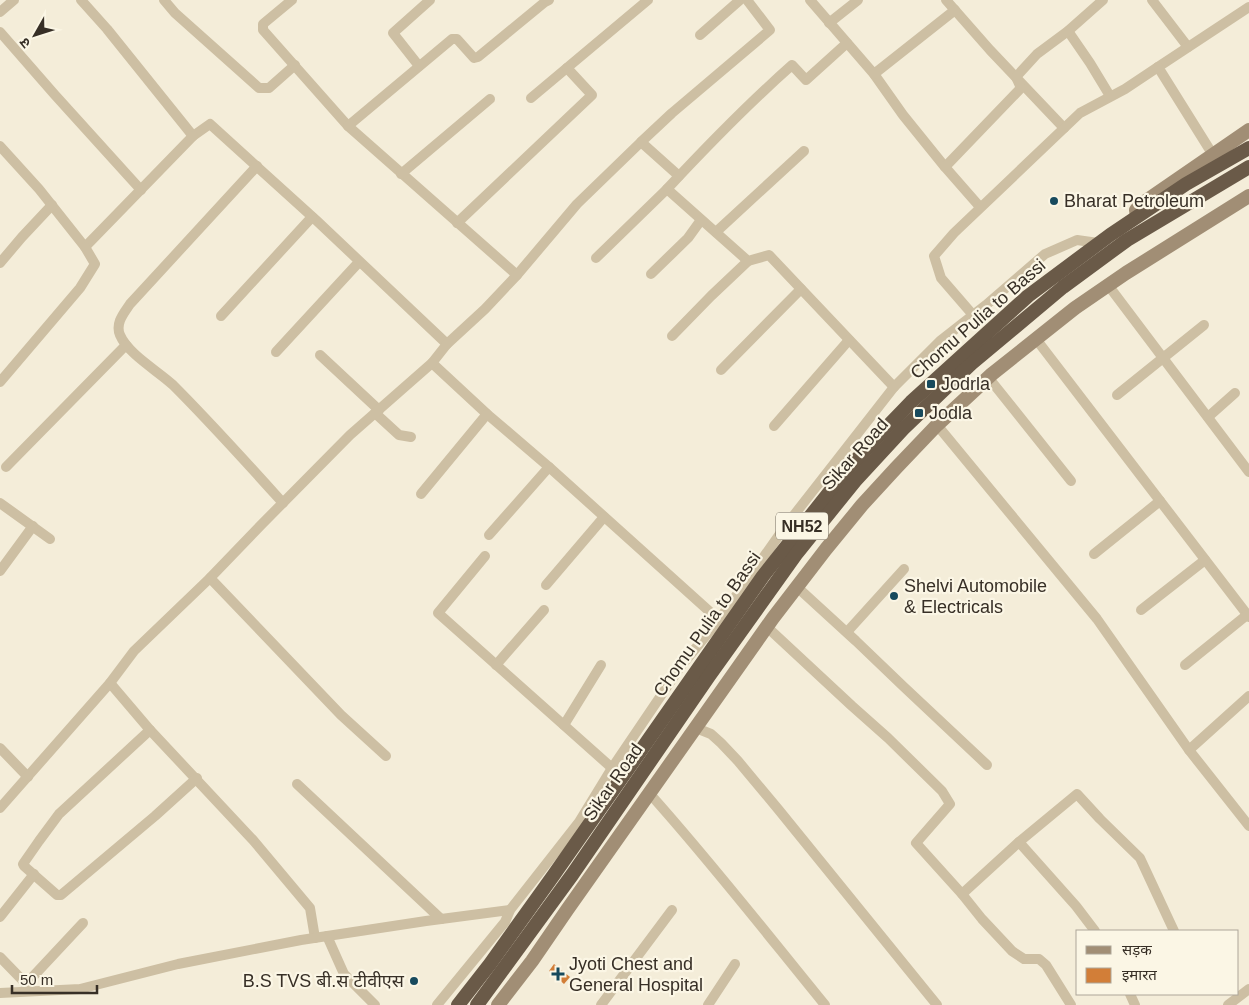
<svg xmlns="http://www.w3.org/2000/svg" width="1249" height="1005" viewBox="0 0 1249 1005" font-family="Helvetica,'Noto Sans Devanagari',sans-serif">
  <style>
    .building { fill: #d27e38 }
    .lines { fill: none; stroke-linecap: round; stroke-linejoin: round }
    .minor { stroke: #cdbfa3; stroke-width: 10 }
    .secondary { stroke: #a18e75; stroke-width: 14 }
    .trunk { stroke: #6a5a48; stroke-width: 14 }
    .poi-dot { fill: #174a5d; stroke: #fbf6e5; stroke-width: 2 }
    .labels { text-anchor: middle; stroke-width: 4.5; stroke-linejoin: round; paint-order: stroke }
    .shield { fill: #fbf6e5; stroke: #726b5f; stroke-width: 1 }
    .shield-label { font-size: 16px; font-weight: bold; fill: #372f26 }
    .poi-label { font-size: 18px; fill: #372f26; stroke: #fbf6e5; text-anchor: start }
    .street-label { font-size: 18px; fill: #372f26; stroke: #fbf6e5 }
  </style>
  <rect width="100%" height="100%" fill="#f4edd9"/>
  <!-- building -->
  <polygon class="building" points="554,964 570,977 564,984 549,971"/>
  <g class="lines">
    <!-- minor -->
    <g class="minor">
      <polyline points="81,0 107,29 193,136 210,124 317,221 447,344"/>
      <polyline points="164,0 175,13 259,88 269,88 295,65"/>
      <polyline points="292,0 263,24 263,30 348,126 517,275"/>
      <polyline points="810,0 874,74 903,115 945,167 980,207"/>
      <polyline points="946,0 990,50 1064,128"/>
      <polyline points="1152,0 1188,47"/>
      <polyline points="0,12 14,0"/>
      <polyline points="829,23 858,0"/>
      <polyline points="1068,31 1090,63 1110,96"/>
      <polyline points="0,32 55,95 141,190"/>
      <polyline points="700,35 740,0"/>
      <polyline points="419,66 393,33 430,0"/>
      <polyline points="874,74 955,10"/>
      <polyline points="531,98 648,0"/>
      <polyline points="348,126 452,39 457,39 474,58 478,57 545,2 549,0"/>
      <polyline points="641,142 577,204 517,275 485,309 447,344 432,363 487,414 549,467 719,620"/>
      <polyline points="0,146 39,189 85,247 193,136"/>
      <polyline points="1213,155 1158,67 1249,7"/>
      <path d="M257 166 130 304C124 313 115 323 120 335 128 354 158 371 173 385 211 423 247 463 283 503"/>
      <polyline points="945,167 1021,88 1016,77 1037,54 1068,31 1103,0"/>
      <polyline points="401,174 490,99"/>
      <polyline points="679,176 641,142 672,113 770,30 747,0"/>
      <path d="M667 189C707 146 748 104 792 65L806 80 847 43"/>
      <polyline points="457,223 592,95 567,68"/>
      <polyline points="716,232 804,151"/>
      <polyline points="596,258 667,189 748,261 769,255 894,387"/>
      <polyline points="0,263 22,237 52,205"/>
      <polyline points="651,274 688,238 701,220"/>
      <polyline points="1108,285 1249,472"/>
      <polyline points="973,315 941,278 934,256 954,233 1080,113 1125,89 1158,67"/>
      <polyline points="221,316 312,217"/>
      <polyline points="672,336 711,296 748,261"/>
      <polyline points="1036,339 1249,617"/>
      <polyline points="276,352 359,262"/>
      <polyline points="320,355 379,410"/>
      <polyline points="721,370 801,289"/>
      <polyline points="988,377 1071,481"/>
      <polyline points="0,382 80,288 95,264 85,247"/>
      <polyline points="1117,395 1204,325"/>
      <polyline points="375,413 399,435 411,437"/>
      <polyline points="1208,417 1235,393"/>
      <polyline points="937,425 1097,619 1189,750 1249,826"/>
      <polyline points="774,426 849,340"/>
      <polyline points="6,467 126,345"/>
      <polyline points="421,494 487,414"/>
      <polyline points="0,503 50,539"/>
      <polyline points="489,535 549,467"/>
      <polyline points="1094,554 1160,501"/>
      <polyline points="485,556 438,613 612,768"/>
      <polyline points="0,571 33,526"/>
      <polyline points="210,578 341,715 386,756"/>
      <polyline points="546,585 604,517"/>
      <polyline points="797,587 856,641 904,687 987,765"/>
      <polyline points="1141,610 1205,560"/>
      <polyline points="767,627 852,706 888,738 942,791 950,804 916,843 962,894 982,919 1012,951 1024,959 1039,959 1046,965 1071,1005"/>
      <polyline points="847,632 904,569"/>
      <polyline points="496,665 544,610"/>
      <polyline points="1185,665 1247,615"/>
      <polyline points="110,683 150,730 253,840 310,908 315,938"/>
      <polyline points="564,725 601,665"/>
      <polyline points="696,728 711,734 721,743 738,761 778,809 937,1005"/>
      <polyline points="150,730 59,814 39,841 23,864 24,866 57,895 61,895 155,816 197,778"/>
      <polyline points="0,748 28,777"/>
      <polyline points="1189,750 1249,696"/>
      <polyline points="297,784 441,919"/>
      <path d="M650 794C711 862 767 934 825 1005"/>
      <polyline points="0,808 110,683 134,651 210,578 262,524 350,435 432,363"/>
      <polyline points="1019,842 1076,906 1095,931"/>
      <polyline points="962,894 1019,842 1077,794 1100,819 1140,858 1174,931"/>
      <polyline points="0,917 34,874"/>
      <polyline points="327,936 344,974 375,1005"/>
      <polyline points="0,957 31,989"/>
      <polyline points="26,984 83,923"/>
      <polyline points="0,993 80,989 178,964 301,940 426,921 510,910"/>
      <polyline points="1130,994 1135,1005"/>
      <polyline points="437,1005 505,922 510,910 579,822 612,768 681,666 719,620 787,524 894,387 940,341 986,305 1045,254 1077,240 1098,243"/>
      <polyline points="601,1005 672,910"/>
      <polyline points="708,1005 735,964"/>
      <polyline points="1228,1005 1249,989"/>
    </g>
    <!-- secondary -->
    <g class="secondary">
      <polyline points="1137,216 1136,210 1140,205 1249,130"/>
      <polyline points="498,1005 532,961 567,910 773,618 826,549 862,505 896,468 937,425 992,374 1075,308 1126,273 1249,196"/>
    </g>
    <!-- trunk -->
    <g class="trunk">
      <polyline points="458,1005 490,964 553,876 763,576 847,470 882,432 911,402 1028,296 1110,235 1186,184 1249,148"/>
      <polyline points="477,1005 572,875 709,676 797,553 855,481 903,429 971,364 1063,287 1127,240 1249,167"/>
    </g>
  </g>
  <!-- markers -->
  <g class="poi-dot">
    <circle cx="1054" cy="201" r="5"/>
    <rect x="926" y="379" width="10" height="10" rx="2.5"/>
    <rect x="914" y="408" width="10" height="10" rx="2.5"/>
    <circle cx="894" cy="596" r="5"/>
    <path d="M555.5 966.5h5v5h5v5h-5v5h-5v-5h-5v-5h5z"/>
    <circle cx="414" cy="981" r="5"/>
  </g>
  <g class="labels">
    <!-- shield labels -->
    <rect class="shield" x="776" y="512.5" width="52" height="27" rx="4"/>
    <g class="shield-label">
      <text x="802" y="532">NH52</text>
    </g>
    <!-- poi labels -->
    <g class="poi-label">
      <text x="1064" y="207">Bharat Petroleum</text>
      <text x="941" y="390">Jodrla</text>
      <text x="929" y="419">Jodla</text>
      <text x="904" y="592">Shelvi Automobile<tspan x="904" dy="21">&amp; Electricals</tspan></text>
      <text x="569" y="970">Jyoti Chest and<tspan x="569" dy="21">General Hospital</tspan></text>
      <text x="404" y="987" text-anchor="end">B.S TVS बी.स टीवीएस</text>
    </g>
    <!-- street labels -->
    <g class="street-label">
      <text transform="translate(978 319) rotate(-41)" y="6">Chomu Pulia to Bassi</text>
      <text transform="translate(855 454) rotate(-48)" y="6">Sikar Road</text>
      <text transform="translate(707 624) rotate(-55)" y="6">Chomu Pulia to Bassi</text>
      <text transform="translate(613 782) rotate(-55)" y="6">Sikar Road</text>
    </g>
  </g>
  <!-- legend -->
  <rect x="1076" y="930" width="162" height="65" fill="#fbf6e5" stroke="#ada699"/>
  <rect x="1086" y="946" width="25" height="8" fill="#a18e75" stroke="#ada699"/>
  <text x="1122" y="955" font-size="15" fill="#372f26">सड़क</text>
  <rect x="1086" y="968" width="25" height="15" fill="#d27e38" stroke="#ada699"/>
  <text x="1122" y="980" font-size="15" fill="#372f26">इमारत</text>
  <!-- north arrow -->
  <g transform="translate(35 35) rotate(231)" stroke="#fbf6e5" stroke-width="4" paint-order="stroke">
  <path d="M0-4L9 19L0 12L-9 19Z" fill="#372f26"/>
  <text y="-8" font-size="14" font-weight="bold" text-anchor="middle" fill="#372f26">उ</text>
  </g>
  <!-- scale -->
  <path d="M12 985v8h85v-8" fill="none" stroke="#372f26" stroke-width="2.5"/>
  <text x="20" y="985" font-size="15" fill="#372f26" stroke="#fbf6e5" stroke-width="4" paint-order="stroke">50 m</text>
</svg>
